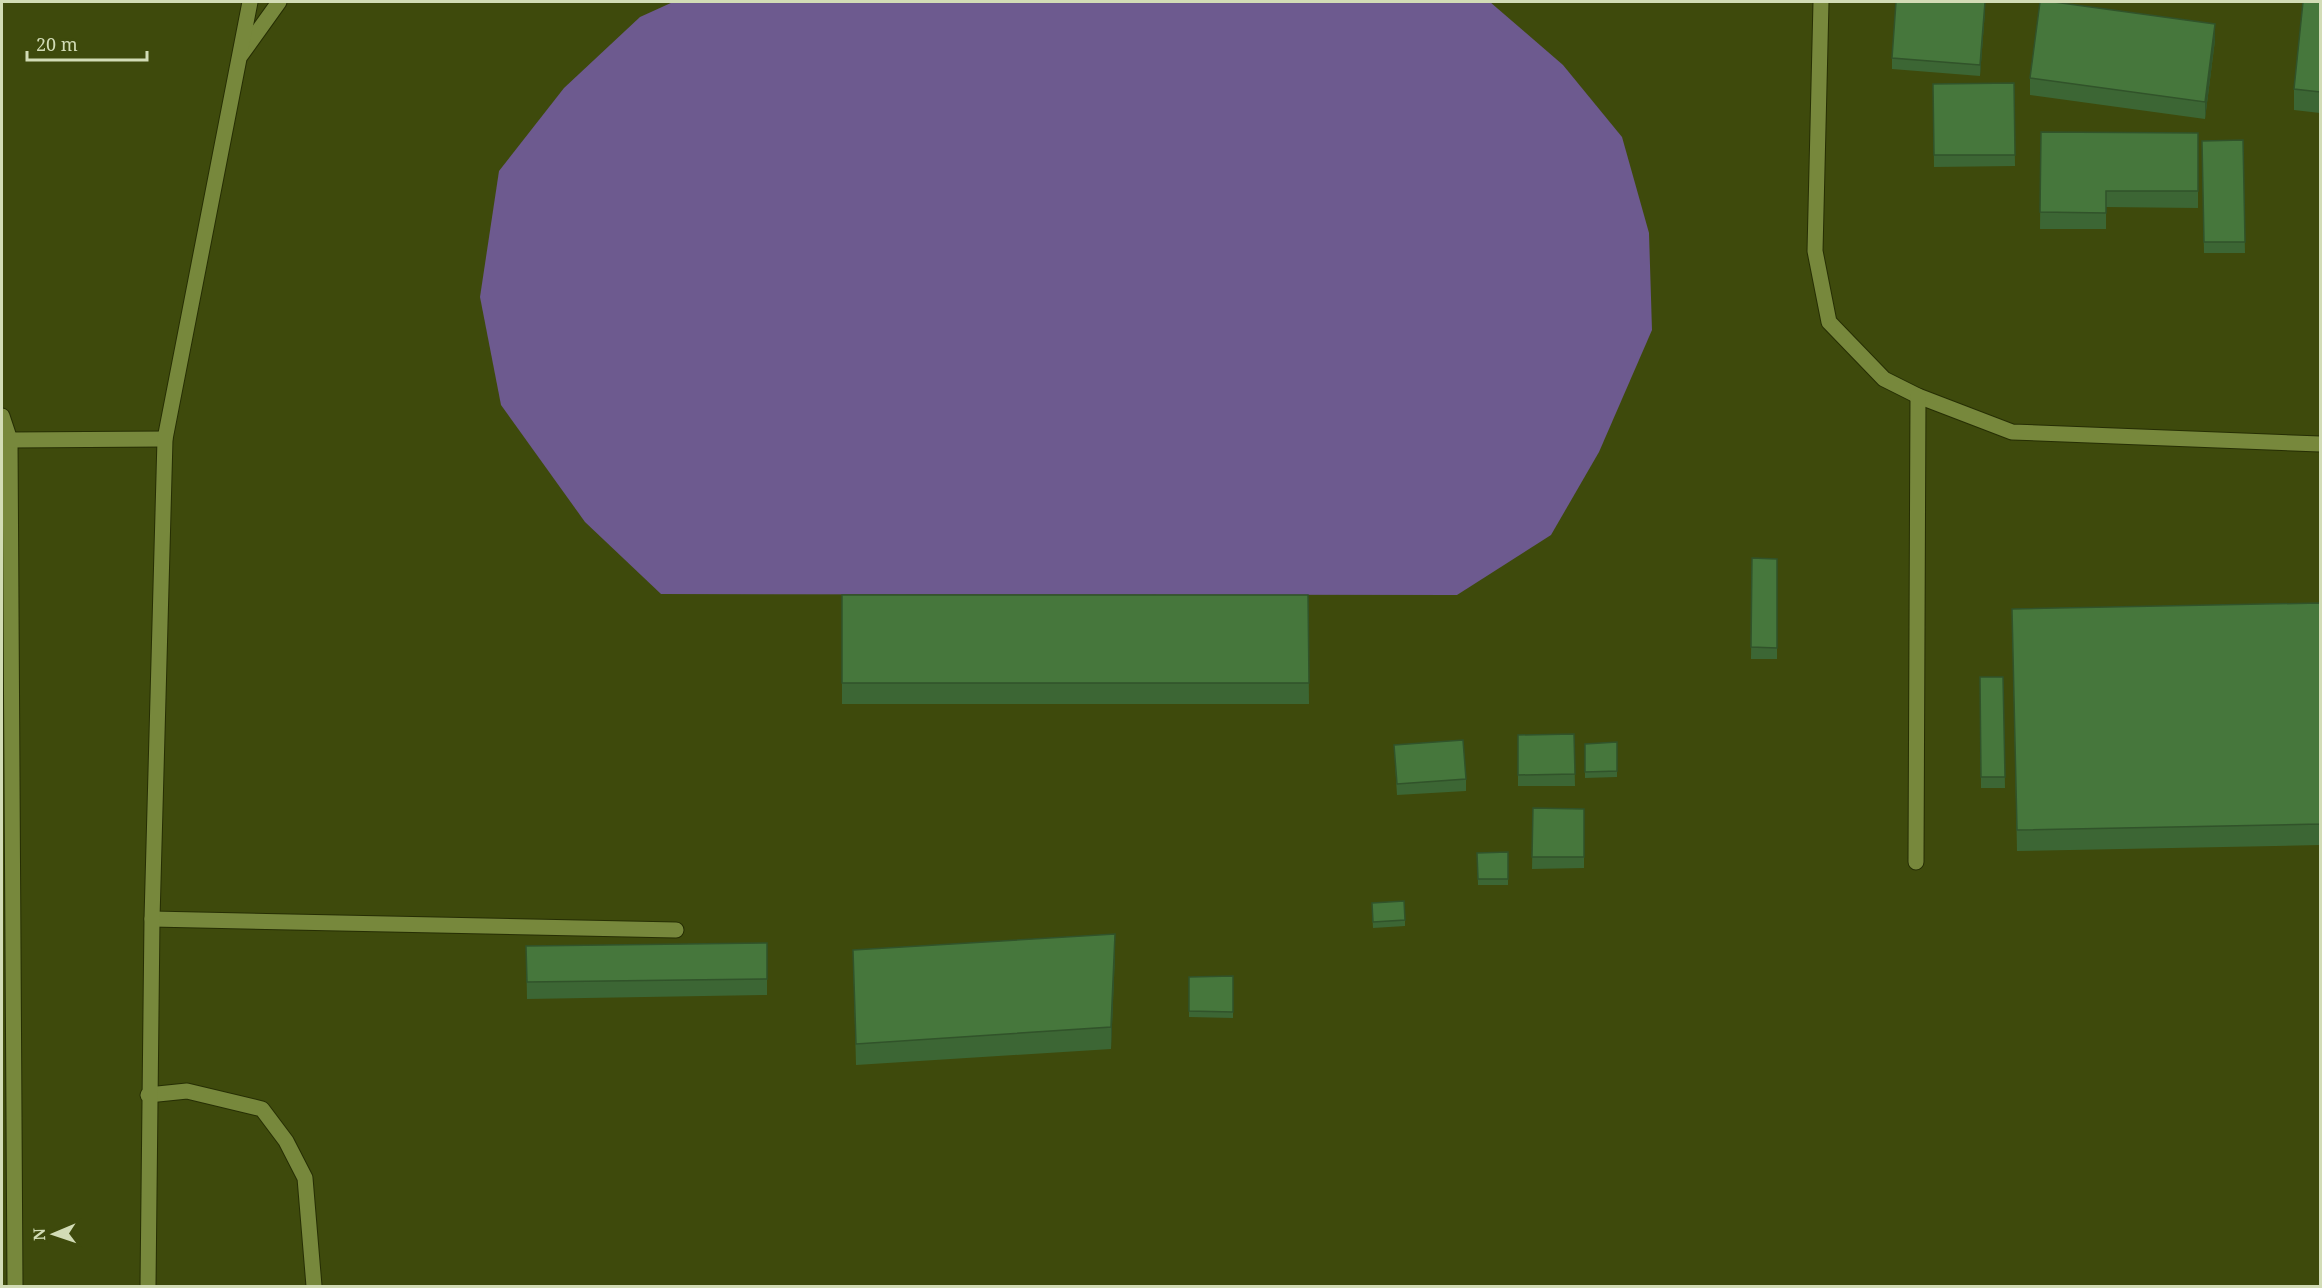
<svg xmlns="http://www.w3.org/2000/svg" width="2322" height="1288" viewBox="0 0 2322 1288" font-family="'Noto Serif',serif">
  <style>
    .green { fill: #6d5a8f }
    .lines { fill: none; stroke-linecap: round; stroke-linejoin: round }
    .lane-casing { stroke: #262e04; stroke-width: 17 }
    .street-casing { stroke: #262e04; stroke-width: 17 }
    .lane { stroke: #77883c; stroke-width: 15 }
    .street { stroke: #77883c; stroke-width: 15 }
    .wall { fill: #3c6634 }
    .shaded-wall { fill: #31532a }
    .building { fill: #46773c; stroke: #31532a; stroke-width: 1.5 }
  </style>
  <rect width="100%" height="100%" fill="#3e4a0c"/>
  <!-- green -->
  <polygon class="green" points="673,2 1490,2 1563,65 1622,137 1649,233 1652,330 1599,452 1551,535 1457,595 661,594 585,522 501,405 480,297 499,171 564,88 640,17"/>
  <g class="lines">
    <defs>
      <g id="lane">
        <polyline points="1821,2 1815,251 1829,322 1884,379 1918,396 2012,432 2320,444"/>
        <polyline points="1916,862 1918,396"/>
        <polyline points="152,919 676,930"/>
        <polyline points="148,1095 187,1091 262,1109 286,1141 305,1178 314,1286"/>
      </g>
      <g id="street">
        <polyline points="241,55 279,2"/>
        <polyline points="2,416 10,440 15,1286"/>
        <polyline points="10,440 165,439"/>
        <polyline points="148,1286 152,919 165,439 250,2"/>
      </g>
    </defs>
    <!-- lane casing -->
    <use href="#lane" class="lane-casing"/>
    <!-- street casing -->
    <use href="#street" class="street-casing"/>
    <!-- lane -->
    <use href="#lane" class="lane"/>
    <!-- street -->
    <use href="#street" class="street"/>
  </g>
  <!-- wall -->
  <g class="wall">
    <polygon points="2320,2 2320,113 2294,110 2294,89"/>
    <polygon points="1985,11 1980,76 1892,69 1892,58"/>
    <polygon points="2215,40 2205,119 2030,95 2030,78"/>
    <polygon points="2014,83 2015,166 1934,167 1933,84"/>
    <polygon points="2041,132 2198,133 2198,208 2106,207 2106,229 2040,229"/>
    <polygon points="2243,140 2245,253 2204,253 2202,141"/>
    <polygon points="1752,558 1777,559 1777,659 1751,659"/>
    <polygon points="842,595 1308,595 1309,704 842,704"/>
    <polygon points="2320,603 2320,845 2017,851 2012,609"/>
    <polygon points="1980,677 2003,677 2005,788 1981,788"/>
    <polygon points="1574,734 1575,786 1518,786 1518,735"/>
    <polygon points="1617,742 1617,777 1585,778 1585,744"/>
    <polygon points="1394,745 1466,779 1466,791 1397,795"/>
    <polygon points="1533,808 1584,809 1584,868 1532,869"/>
    <polygon points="1508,852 1508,885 1478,885 1477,853"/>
    <polygon points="1372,909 1405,920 1405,926 1373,928"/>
    <polygon points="767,943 767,995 527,999 526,946"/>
    <polygon points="853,950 1115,955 1111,1049 856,1065"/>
    <polygon points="1233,976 1233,1018 1189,1017 1189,977"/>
  </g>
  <!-- shaded-wall -->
  <g class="shaded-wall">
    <polygon points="1985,2 1985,11 1980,76 1980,65"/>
    <polygon points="2215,24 2215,40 2205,119 2205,102"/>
    <polygon points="1115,934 1115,955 1111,1049 1111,1027"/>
  </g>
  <!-- building -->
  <g class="building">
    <polygon points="1896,2 1985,2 1980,65 1892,58"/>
    <polygon points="2040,2 2054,2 2215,24 2205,102 2030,78"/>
    <polygon points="2303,2 2320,2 2320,92 2294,89"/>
    <polygon points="2014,83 2015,155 1934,155 1933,84"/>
    <polygon points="2041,132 2198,133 2198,191 2106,191 2106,213 2040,212"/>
    <polygon points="2243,140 2245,242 2204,242 2202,141"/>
    <polygon points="1752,558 1777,559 1777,648 1751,647"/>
    <polygon points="842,595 1308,595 1309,683 842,683"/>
    <polygon points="2320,603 2320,824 2017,830 2012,609"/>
    <polygon points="1980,677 2003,677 2005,777 1981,777"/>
    <polygon points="1574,734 1575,774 1518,775 1518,735"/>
    <polygon points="1463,740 1466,779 1397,784 1394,745"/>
    <polygon points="1617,742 1617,771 1585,772 1585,744"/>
    <polygon points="1533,808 1584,809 1584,857 1532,857"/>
    <polygon points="1508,852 1508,879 1478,879 1477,853"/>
    <polygon points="1404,901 1405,920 1373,922 1372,903"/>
    <polygon points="1115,934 1111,1027 856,1044 853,950"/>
    <polygon points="767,943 767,979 527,982 526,946"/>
    <polygon points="1233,976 1233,1012 1189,1011 1189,977"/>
  </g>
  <!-- border -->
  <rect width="2322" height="1288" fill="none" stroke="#d2dcb6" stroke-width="6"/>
  <!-- north arrow -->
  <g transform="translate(54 1234) rotate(268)" stroke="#3e4a0c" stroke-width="4.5" paint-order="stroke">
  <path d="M0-4.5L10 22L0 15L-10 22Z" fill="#d2dcb6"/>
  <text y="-9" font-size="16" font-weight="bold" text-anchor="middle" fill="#d2dcb6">N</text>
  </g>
  <!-- scale -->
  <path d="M27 51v9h120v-9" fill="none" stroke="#d2dcb6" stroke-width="3"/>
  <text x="36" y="51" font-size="18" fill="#d2dcb6" stroke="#3e4a0c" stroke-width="4.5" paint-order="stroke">20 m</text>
</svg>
